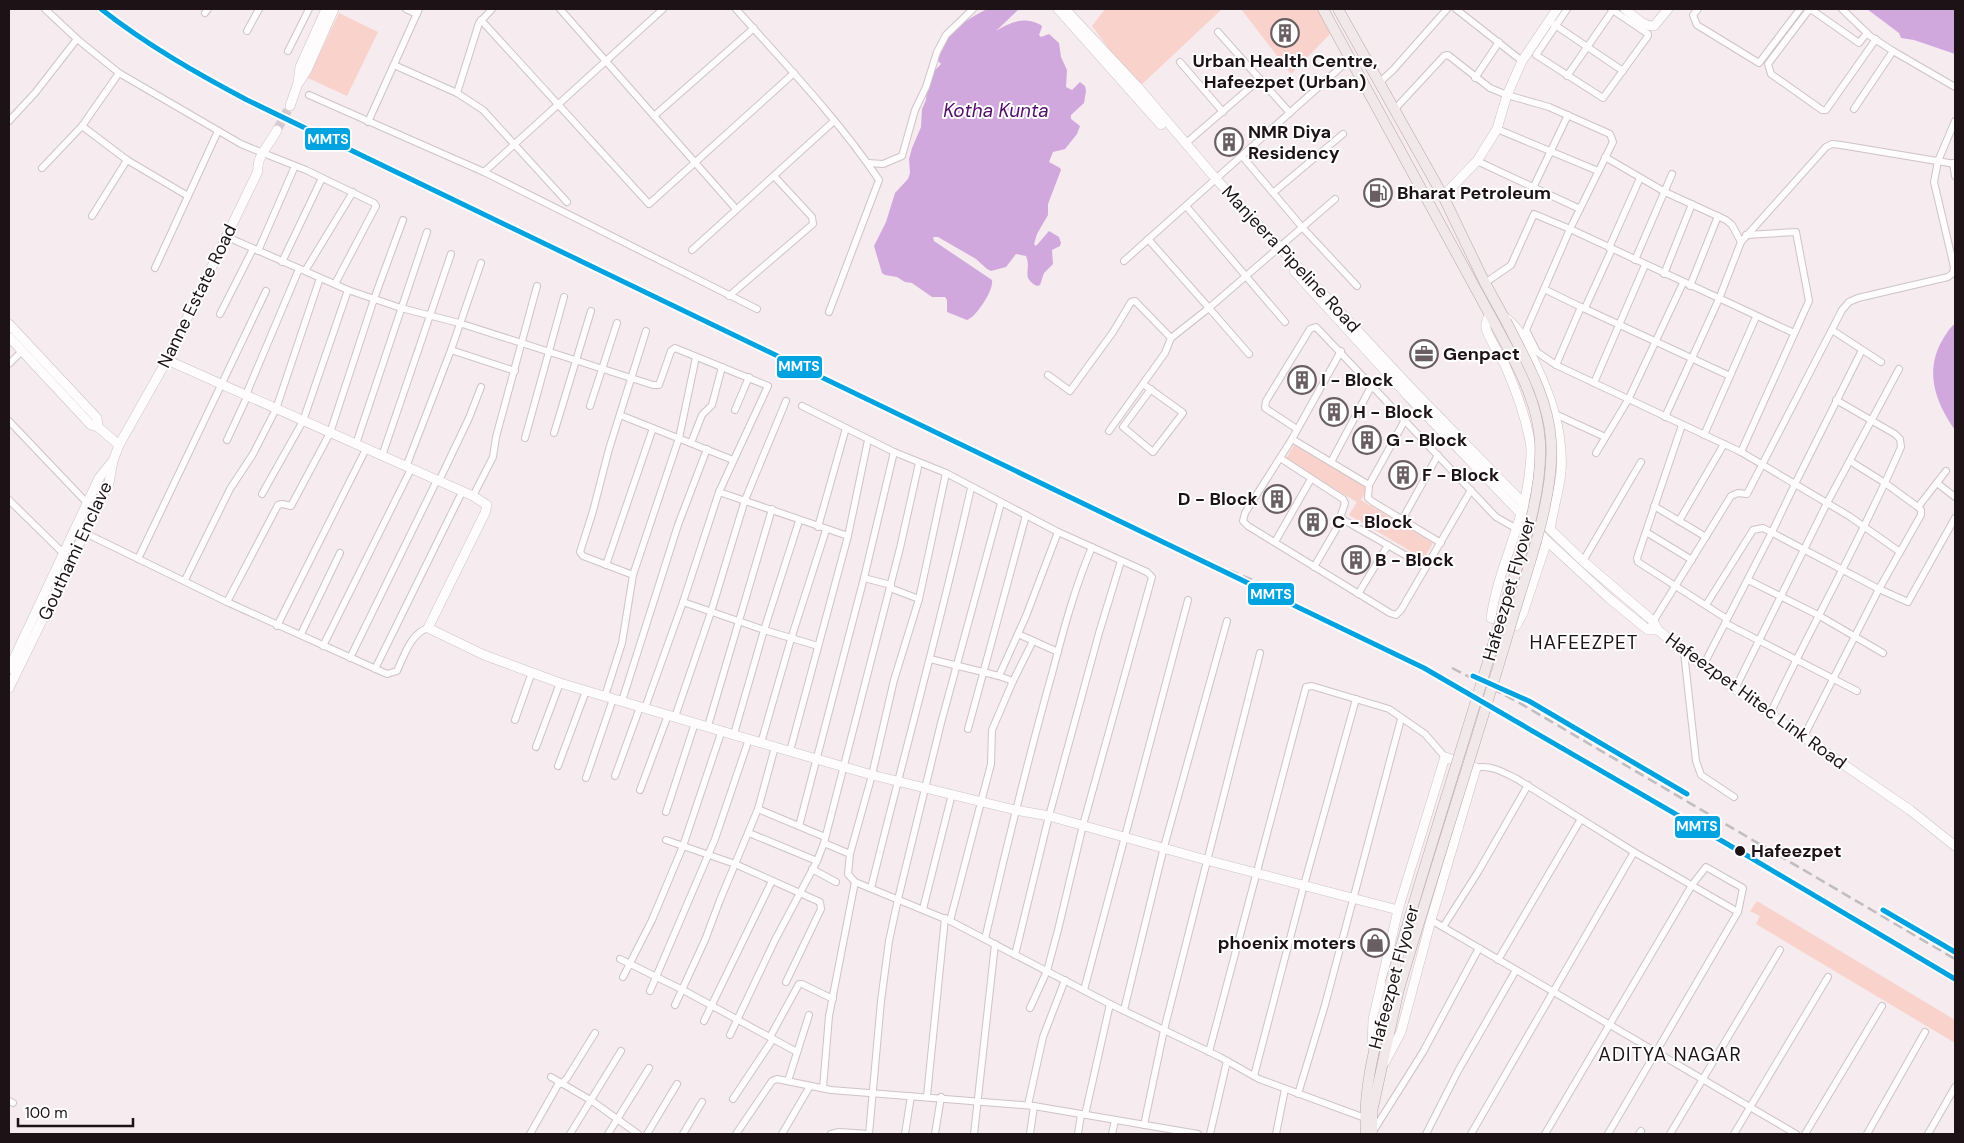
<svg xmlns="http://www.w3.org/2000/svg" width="1964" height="1143" viewBox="0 0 1964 1143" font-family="'DM Sans',sans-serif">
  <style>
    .green { fill: #fad2cc }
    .water { fill: #d1a8dd }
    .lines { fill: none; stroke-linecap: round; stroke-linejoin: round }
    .secondary-tunnel { stroke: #d5cace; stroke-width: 9; stroke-dasharray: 9 4.5; stroke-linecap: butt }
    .street-casing { stroke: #cec3c7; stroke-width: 8 }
    .secondary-casing { stroke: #cec3c7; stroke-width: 10 }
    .primary-casing { stroke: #b9a5a9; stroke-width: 11 }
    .street { stroke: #fefcfd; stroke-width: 6 }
    .secondary { stroke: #fefcfd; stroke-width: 9 }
    .primary { stroke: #f1e8e9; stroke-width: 10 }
    .rail { stroke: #c0bdbe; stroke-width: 2.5; stroke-dasharray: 10 5; stroke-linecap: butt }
    .primary-bridge-casing { stroke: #b9a5a9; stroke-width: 11; stroke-linecap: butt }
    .primary-bridge { stroke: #f1e8e9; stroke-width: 10 }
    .rail-1-casing { stroke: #fff; stroke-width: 9 }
    .rail-1 { stroke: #00a3e0; stroke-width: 5 }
    .stop-dot { fill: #1d1216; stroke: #fff; stroke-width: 2 }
    .labels { text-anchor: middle; stroke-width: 4; stroke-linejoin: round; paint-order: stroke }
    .poi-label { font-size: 18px; font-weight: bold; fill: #1d1216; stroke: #fff; text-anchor: start }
    .street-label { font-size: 18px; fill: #1d1216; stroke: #fff }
    .stop-label { font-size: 18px; font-weight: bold; fill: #1d1216; stroke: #fff; text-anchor: start }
    .water-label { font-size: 19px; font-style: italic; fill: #530e67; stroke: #fff }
    .neighbourhood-label { font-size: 19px; letter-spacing: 1px; fill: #1d1216; stroke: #fff }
    .line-badge { stroke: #fff; stroke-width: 2 }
    .badge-label { font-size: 14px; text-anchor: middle; font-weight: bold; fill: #fff }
  </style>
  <rect width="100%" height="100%" fill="#f6ebef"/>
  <!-- green -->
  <g class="green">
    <polygon points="1105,9 1222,9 1138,88 1092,26"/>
    <polygon points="1241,9 1318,9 1330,34 1291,74"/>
    <polygon points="339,13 378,32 347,96 308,78"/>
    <polygon points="1294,445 1368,488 1361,500 1433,543 1424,559 1349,515 1357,502 1285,460"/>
    <polygon points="1757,901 1955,1020 1955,1043 1756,924 1760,916 1750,911"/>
  </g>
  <!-- water -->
  <g class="water">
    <path d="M987 9H1019L996 31C1010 22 1024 16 1041 25L1042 27 1039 35 1041 37 1049 34 1059 43 1061 57 1067 70 1066 87 1072 90 1080 82 1085 86 1086 91 1084 103 1071 115V119L1080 126 1077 134 1065 149 1053 152 1049 162 1060 168 1061 170 1048 204V215L1037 234 1034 244 1036 246 1049 231 1059 237 1061 243 1060 246 1052 250 1053 264 1044 273 1040 285 1037 286C1020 277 1032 270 1026 256L1016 254 1006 267 991 271 987 269 976 259 938 237H933L934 241 992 280C994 290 976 317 967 320L947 312V300L945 297H932L912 283 905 282 897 277 885 275 882 273 874 246 886 222 895 193 908 179 910 173 909 159 912 148 921 127 922 109 926 100 927 88 933 72 941 64 937 60C938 36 968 19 987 9Z"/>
    <polygon points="1867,9 1955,9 1955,54 1914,40 1901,38 1899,33"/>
    <path d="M1955 324V430C1935 402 1924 370 1943 339 1947 333 1949 328 1955 324Z"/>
  </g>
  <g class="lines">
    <!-- secondary-tunnel -->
    <polyline class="secondary-tunnel" points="277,130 290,106"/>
    <defs>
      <g id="street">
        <polyline points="45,9 77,39 119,73 241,144 263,153"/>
        <polyline points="406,9 417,14"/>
        <polyline points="560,9 736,209"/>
        <path d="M736 9C785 64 838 119 879 180L829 312"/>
        <polyline points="1456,9 1522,61"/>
        <polyline points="1567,9 1536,55 1603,98 1648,36 1648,34 1611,9"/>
        <polyline points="1698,9 1693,15 1697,25 1759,63 1800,9"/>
        <polyline points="1842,9 1870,36 1893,51 1854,109"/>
        <polyline points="205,13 208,9"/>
        <polyline points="481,20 649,204 794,73"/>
        <polyline points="1552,23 1623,71"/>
        <polyline points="247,31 259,9"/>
        <polyline points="1218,32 1290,113"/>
        <polyline points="1867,33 1859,43 1812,10 1808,11 1768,64 1771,74 1822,110 1826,110 1876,39"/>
        <polyline points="288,51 309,9"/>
        <polyline points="1893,51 1955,87"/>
        <polyline points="1180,62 1223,112"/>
        <polyline points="394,65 457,93 483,110 567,202"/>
        <polyline points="1567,76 1613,10"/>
        <polyline points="1475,78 1499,42"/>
        <polyline points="1380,82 1393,70 1447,9"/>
        <polyline points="457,93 479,23 492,9"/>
        <polyline points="309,95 484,172 757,309"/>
        <polyline points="1394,110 1444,56 1448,55 1490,88 1507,95 1549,107 1610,134 1613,142 1570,229 1544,289 1581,307"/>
        <polyline points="654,116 754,28"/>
        <polyline points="9,121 35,93 77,39"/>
        <polyline points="368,122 419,9"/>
        <polyline points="82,126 127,160 188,196"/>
        <polyline points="1497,129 1598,171"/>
        <polyline points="1185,144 1260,79"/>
        <polyline points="268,155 306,170 374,203 376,206 335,284"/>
        <polyline points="1242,156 1302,227 1357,286"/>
        <polyline points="1605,157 1665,192 1726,220 1732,225 1741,242"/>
        <polyline points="1477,161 1580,209"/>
        <polyline points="868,163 883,164 902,156 915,110 926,87 937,52 946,35 973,9"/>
        <polyline points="1953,163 1955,176"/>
        <polyline points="42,168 82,126 119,73"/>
        <polyline points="484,172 663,9"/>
        <polyline points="1533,188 1568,115"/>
        <polyline points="1274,192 1343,134"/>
        <polyline points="1186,206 1285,322"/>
        <polyline points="92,216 127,160"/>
        <polyline points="225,236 348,290 401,308 459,323 653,385 659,385 671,351 675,348 768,386 719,492 683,602 645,708"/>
        <polyline points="1148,239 1209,308 1335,199"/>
        <polyline points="1609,248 1640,178"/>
        <polyline points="692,250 834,121"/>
        <polyline points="258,251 295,166"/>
        <polyline points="1635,260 1672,174"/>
        <polyline points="1124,261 1351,58"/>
        <polyline points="282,262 322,178"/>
        <polyline points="155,268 218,131"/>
        <polyline points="305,271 353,192"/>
        <polyline points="1664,274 1692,204"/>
        <polyline points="1485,283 1511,265 1534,214 1570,229 1794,333"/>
        <polyline points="1690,286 1718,216"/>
        <polyline points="1544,289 1526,330 1537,352 1556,365 1741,452 1849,516 1900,552"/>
        <polyline points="729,296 813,224 812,217 774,176"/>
        <polyline points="1585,308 1612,249"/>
        <polyline points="220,314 253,249"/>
        <polyline points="1832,330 1881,362"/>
        <polyline points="451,350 515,371"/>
        <polyline points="1341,351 1292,439 1245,513 1243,521 1248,526 1390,613 1396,615 1401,610 1471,490"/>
        <polyline points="9,364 22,351"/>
        <polyline points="1556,365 1581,307 1730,376 1704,435"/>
        <polyline points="1048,375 1070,391 1113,332 1131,302 1135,301 1171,338"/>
        <polyline points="1730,376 1756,317"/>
        <polyline points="1594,383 1645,265"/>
        <polyline points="1143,384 1182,412 1183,413 1153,452 1123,427 1151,389"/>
        <polyline points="590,406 617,323"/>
        <polyline points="802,406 894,452 946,473 1058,532 1147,572 1152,577 1083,825 1058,930 1047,971 1030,1008"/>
        <polyline points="735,410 749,377"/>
        <polyline points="1555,414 1605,437"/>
        <polyline points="620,415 733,460"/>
        <polyline points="1665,417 1719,299 1741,242 1826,147 1832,144 1841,145 1955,164"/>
        <polyline points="9,421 88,504"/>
        <polyline points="1682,425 1637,558 1638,562 1727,619"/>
        <polyline points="1297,429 1265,408 1266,401 1310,329 1316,327 1496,517 1517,529"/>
        <polyline points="1109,431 1165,353 1171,338 1209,308 1249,354"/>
        <polyline points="554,433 591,311"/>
        <polyline points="525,438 564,297"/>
        <polyline points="1292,439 1369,485 1368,498 1373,502 1441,543"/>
        <polyline points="227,440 247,397 248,390 299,269"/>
        <polyline points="691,443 702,415 712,405 722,367"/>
        <polyline points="356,444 427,232"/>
        <polyline points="1741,452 1809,301 1796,232 1746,235"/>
        <polyline points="1596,453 1628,400 1683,283"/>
        <polyline points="382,456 451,254"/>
        <polyline points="1280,458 1343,499 1345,503 1341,515 1342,519 1426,567"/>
        <polyline points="1331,462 1372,385"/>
        <polyline points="406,467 451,350 481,263"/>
        <polyline points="946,473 919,599 894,680 872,775 850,854 848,874 855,882 950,921 1110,1004 1220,1057 1259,1079 1365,1118"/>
        <polyline points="439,481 469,418 481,387"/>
        <polyline points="1937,483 1955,497"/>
        <polyline points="1369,485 1405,420"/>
        <polyline points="719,492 848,536 790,751"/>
        <polyline points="262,494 303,421 348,290"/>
        <polyline points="473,496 493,457 496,437 537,286"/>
        <polyline points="9,500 63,553"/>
        <polyline points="1654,506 1706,537"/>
        <polyline points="1918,507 1946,471"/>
        <polyline points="1402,520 1438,455"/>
        <polyline points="1679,521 1724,444"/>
        <polyline points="818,527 846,428"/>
        <polyline points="1646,532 1692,560"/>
        <path d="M85 533 227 602 387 674 397 671C404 656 411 633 428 628"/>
        <polyline points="848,536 868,440"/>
        <polyline points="1275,542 1311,479"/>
        <polyline points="138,559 266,291"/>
        <polyline points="1583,561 1641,462"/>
        <polyline points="606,565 653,428"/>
        <polyline points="1314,567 1342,519"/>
        <polyline points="633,575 583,556 580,552 593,511 609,449 646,331"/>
        <polyline points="864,578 891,585"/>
        <polyline points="185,580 230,489 253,454 276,409 320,278"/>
        <polyline points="1748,580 1818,615 1883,653"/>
        <polyline points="890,588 919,599"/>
        <polyline points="1358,594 1388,545"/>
        <polyline points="227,602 278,505 282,504 291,506 330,433 374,299 403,220"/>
        <polyline points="683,602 764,630 818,646"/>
        <polyline points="1706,605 1753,530 1763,528 1879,589 1908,602 1955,518"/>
        <polyline points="1725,623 1857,691"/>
        <polyline points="277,626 366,449"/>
        <polyline points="1648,630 1731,496 1738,493 1747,494 1842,310 1849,302 1858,298 1948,277 1953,273 1954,267 1934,182 1938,161 1955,121"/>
        <polyline points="301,634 340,553"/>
        <polyline points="1018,634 1058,652"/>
        <polyline points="323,646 411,469"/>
        <polyline points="1684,652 1696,761 1701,775 1734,797"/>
        <polyline points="350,658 437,480"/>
        <polyline points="930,659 999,676"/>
        <polyline points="1703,666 1772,532 1795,484 1862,350"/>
        <polyline points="375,669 462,492"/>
        <polyline points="1013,681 1033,641"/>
        <polyline points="1735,689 1827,503 1899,369"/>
        <polyline points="605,696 622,643 633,575 679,438 696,357"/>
        <polyline points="622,701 678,525 707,449"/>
        <path d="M1770 714C1812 624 1862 538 1901 447L1900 439 1895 434 1836 400"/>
        <polyline points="675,717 711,612 745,500 786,401"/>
        <polyline points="515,720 532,672"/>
        <polyline points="708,726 772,509"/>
        <path d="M968 729C987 658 1007 587 1026 515"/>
        <polyline points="734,734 764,630 799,521"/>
        <polyline points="1804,736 1879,589 1921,515 1921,510 1918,507 1885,483 1850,461"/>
        <polyline points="761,743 791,639 826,530"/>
        <polyline points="536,747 560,683"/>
        <polyline points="558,766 586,691"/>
        <path d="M1476 768C1490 764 1505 773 1517 779L1634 852 1738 912"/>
        <polyline points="615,776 640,707"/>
        <polyline points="586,778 613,699"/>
        <polyline points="640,790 668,715"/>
        <polyline points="758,809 825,837"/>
        <polyline points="666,812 695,723"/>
        <polyline points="799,826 864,578 894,452"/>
        <polyline points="749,833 817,861"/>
        <polyline points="666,840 735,864 820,902 821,909 786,982"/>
        <polyline points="824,843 850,854"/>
        <polyline points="812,869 836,882"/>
        <path d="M871 888C904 754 941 622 971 488"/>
        <polyline points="923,909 952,794"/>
        <polyline points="1431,920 1796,1134"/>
        <polyline points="950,921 991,764 992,730 1013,681 999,676 1026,616 1058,532"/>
        <polyline points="1443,927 1478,872 1528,785"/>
        <path d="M985 939C1006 849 1028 759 1053 670 1064 628 1075 587 1092 547"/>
        <polyline points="1015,955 1049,816 1099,633 1121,561"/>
        <polyline points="620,959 683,990 797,1052"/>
        <polyline points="1498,960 1581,819"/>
        <polyline points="623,977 652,920 683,846 722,730"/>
        <polyline points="1084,990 1188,600"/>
        <polyline points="650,991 715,839 749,739"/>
        <polyline points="675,1005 705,940 720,900 758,809 775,747"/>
        <polyline points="1124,1010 1164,847 1227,621"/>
        <polyline points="704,1021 772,881"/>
        <polyline points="730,1035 775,940 817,861 824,843 900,548 919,463"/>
        <polyline points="770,1037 799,984 802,984 833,999"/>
        <polyline points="1209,1052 1306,687 1312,686 1389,709 1425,734 1445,757"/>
        <polyline points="1254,1076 1304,885 1356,699"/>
        <polyline points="551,1077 592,1101 638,1134"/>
        <polyline points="788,1081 809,1015"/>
        <polyline points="561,1084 567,1078 595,1033"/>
        <polyline points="823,1088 829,1016 855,882"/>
        <polyline points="1298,1094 1325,1005 1401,719"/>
        <polyline points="927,1096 945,918"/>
        <polyline points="733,1099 773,1039"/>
        <polyline points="9,1101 13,1103"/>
        <polyline points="1028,1105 1043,1037 1065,980"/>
        <polyline points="1085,1115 1110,1004"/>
        <polyline points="1144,1125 1164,1030 1260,653"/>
        <polyline points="1372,1133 1423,1052 1479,948"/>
        <polyline points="530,1134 559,1083"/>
        <polyline points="570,1134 621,1051"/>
        <polyline points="608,1134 649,1068"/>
        <polyline points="647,1134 677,1084"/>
        <polyline points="683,1134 702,1102"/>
        <polyline points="736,1134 772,1081 777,1079 831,1090 1034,1106 1198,1134"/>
        <polyline points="782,1134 810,1086"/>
        <polyline points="831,1134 839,1132 869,1134"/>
        <polyline points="869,1134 881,1001 889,941 898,899 941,723 1001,503"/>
        <polyline points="905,1134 911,1096"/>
        <polyline points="935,1134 941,1097"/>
        <polyline points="974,1134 995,944"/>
        <polyline points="1030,1134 1034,1106"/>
        <polyline points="1078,1134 1081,1114"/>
        <polyline points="1112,1134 1115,1120"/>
        <polyline points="1210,1134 1227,1061"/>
        <polyline points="1276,1134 1285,1089"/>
        <polyline points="1426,1134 1458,1071 1516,970"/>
        <polyline points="1471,1134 1634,852"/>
        <polyline points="1545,1134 1692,885 1706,867 1743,888 1738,912 1608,1134"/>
        <polyline points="1639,1134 1641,1131"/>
        <polyline points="1670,1134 1780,950"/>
        <polyline points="1734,1134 1828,977"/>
        <polyline points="1805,1134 1882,1006"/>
        <polyline points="1867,1134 1925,1032"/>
        <polyline points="1928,1134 1955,1087"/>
      </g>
      <g id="secondary">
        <polyline points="1058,9 1161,125"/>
        <polyline points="1065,9 1137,86 1216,179 1412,389 1524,504 1583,561 1653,621 1658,630 1684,652 1770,714 1910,810 1955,846"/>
        <path d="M1625 9C1633 15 1643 27 1654 26L1668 9"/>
        <polyline points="300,81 307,70 334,9"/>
        <polyline points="290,106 298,83 300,67 326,9"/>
        <polyline points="1443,196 1477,161 1497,129 1507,95 1522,61 1557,9"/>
        <polyline points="1294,271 1407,395 1547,541 1610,599 1648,630 1658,630"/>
        <path d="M1490 314C1487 319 1485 323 1486 328 1488 337 1500 356 1505 365 1516 390 1525 415 1530 441 1532 449 1531 459 1530 467 1526 520 1498 567 1491 618L1516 626 1523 613 1547 541"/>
        <path d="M1503 316C1519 326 1525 342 1533 359 1550 394 1564 432 1561 472 1559 491 1553 510 1550 529"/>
        <polyline points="9,324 97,418 98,427"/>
        <polyline points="9,337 91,425 98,427 119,445"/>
        <polyline points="167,360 473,496 487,505 485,513 428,628 484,655 560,683 775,747 872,775 1015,810 1049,816 1206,860 1398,910"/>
        <polyline points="9,669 99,478 112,462"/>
        <path d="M9 688 109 483 113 461 119 445 167 360 258 171C256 156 271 143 277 130"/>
        <polyline points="1372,1045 1373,1020 1398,910 1445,757 1476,768 1431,920 1401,1032 1385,1062"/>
      </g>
      <g id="primary">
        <polyline points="1323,9 1496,326"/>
        <polyline points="1338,9 1443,196 1485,283 1506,321"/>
        <polyline points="1372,1131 1372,1112 1399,989"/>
        <path d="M1366 1134C1362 1084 1379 1033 1390 984"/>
      </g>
    </defs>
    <!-- street casing -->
    <use href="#street" class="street-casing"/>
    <!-- secondary casing -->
    <use href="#secondary" class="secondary-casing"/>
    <!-- primary casing -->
    <use href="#primary" class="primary-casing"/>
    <!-- street -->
    <use href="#street" class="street"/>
    <!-- secondary -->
    <use href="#secondary" class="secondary"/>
    <!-- primary -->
    <use href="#primary" class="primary"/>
    <!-- rail -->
    <g class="rail">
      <polyline points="1201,559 1278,590"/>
      <polyline points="1452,668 1518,702 1955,959"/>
    </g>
    <defs>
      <g id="primary-bridge">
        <path d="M1390 984C1425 861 1465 740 1501 618 1518 563 1543 499 1540 442 1538 401 1515 361 1496 326"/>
        <path d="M1399 989C1435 867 1475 746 1511 624 1527 569 1555 498 1551 440 1548 397 1525 359 1506 321"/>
      </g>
    </defs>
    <!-- primary-bridge casing -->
    <use href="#primary-bridge" class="primary-bridge-casing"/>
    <!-- primary-bridge -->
    <use href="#primary-bridge" class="primary-bridge"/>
    <defs>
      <g id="rail-1">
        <path d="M101 9C147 45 196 73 247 100L1424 668 1741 852 1955 979"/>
        <polyline points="1473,676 1529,701 1687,794"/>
        <polyline points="1883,910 1955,952"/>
      </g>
    </defs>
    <!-- rail-1 casing -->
    <use href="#rail-1" class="rail-1-casing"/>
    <!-- rail-1 -->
    <use href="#rail-1" class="rail-1"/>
  </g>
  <!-- icons -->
  <defs>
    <symbol id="building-ring" viewBox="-11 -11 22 22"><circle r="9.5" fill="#fff" stroke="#695e62" stroke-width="1.5"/><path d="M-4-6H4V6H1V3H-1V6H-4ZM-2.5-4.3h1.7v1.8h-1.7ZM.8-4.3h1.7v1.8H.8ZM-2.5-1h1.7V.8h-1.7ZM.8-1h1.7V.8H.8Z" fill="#695e62"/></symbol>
    <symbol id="fuel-ring" viewBox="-11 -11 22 22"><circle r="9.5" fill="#fff" stroke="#695e62" stroke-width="1.5"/><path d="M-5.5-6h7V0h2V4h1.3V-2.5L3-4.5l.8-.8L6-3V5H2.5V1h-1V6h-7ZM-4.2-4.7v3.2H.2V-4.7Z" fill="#695e62"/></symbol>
    <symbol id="office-ring" viewBox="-11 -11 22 22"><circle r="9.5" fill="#fff" stroke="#695e62" stroke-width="1.5"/><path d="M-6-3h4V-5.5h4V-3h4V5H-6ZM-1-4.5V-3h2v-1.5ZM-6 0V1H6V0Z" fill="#695e62"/></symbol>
    <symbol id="shop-ring" viewBox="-11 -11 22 22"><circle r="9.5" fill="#fff" stroke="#695e62" stroke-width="1.5"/><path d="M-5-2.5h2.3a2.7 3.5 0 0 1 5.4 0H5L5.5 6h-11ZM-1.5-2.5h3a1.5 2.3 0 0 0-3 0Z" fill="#695e62"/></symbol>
  </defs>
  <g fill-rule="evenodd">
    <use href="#building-ring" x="1269" y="17" width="32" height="32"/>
    <use href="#building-ring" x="1213" y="126" width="32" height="32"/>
    <use href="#fuel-ring" x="1362" y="177" width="32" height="32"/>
    <use href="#office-ring" x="1408" y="338" width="32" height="32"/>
    <use href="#building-ring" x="1286" y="364" width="32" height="32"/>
    <use href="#building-ring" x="1318" y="396" width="32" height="32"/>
    <use href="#building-ring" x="1351" y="424" width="32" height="32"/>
    <use href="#building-ring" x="1387" y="459" width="32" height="32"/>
    <use href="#building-ring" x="1261" y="483" width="32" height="32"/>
    <use href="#building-ring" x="1297" y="506" width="32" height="32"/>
    <use href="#building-ring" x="1340" y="544" width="32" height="32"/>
    <use href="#shop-ring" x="1359" y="927" width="32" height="32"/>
  </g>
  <!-- markers -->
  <circle class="stop-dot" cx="1740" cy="851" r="6"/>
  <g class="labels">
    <!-- poi labels -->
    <g class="poi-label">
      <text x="1285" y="67" text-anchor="middle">Urban Health Centre,<tspan x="1285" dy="21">Hafeezpet (Urban)</tspan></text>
      <text x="1248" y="138">NMR Diya<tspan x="1248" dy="21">Residency</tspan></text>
      <text x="1397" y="199">Bharat Petroleum</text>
      <text x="1443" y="360">Genpact</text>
      <text x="1321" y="386">I - Block</text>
      <text x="1353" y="418">H - Block</text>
      <text x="1386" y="446">G - Block</text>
      <text x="1422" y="481">F - Block</text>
      <text x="1258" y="505" text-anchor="end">D - Block</text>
      <text x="1332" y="528">C - Block</text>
      <text x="1375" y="566">B - Block</text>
      <text x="1356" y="949" text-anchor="end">phoenix moters</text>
    </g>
    <!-- street labels -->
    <g class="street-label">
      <text transform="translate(1291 259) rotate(47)" y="6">Manjeera Pipeline Road</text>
      <text transform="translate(197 296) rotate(-64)" y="6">Nanne Estate Road</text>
      <text transform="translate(75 551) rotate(-65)" y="6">Gouthami Enclave</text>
      <text transform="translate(1509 589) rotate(-74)" y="6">Hafeezpet Flyover</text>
      <text transform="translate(1756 701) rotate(36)" y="6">Hafeezpet Hitec Link Road</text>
      <text transform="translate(1394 977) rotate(-75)" y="6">Hafeezpet Flyover</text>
    </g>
    <!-- stop labels -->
    <g class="stop-label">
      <text x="1751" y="857">Hafeezpet</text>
    </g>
    <!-- water labels -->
    <g class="water-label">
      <text x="996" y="117">Kotha Kunta</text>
    </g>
    <!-- neighbourhood labels -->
    <g class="neighbourhood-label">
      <text x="1584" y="649">HAFEEZPET</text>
      <text x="1670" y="1061">ADITYA NAGAR</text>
    </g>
  </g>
  <g class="line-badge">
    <rect x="304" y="127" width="47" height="24" rx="5" fill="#00a3e0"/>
    <rect x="776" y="355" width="47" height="24" rx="5" fill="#00a3e0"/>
    <rect x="1247" y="582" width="48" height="24" rx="5" fill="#00a3e0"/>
    <rect x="1674" y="815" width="47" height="24" rx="5" fill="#00a3e0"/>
  </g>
  <g class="badge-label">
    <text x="328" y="144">MMTS</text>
    <text x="799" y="371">MMTS</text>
    <text x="1271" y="599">MMTS</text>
    <text x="1697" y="831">MMTS</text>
  </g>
  <!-- border -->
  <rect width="1964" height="1143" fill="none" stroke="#1d1216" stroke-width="20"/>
  <!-- scale -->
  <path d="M18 1118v8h115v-8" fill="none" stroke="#1d1216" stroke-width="2.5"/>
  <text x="25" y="1118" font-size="15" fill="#1d1216" stroke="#ffffff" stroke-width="4" paint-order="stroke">100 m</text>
</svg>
